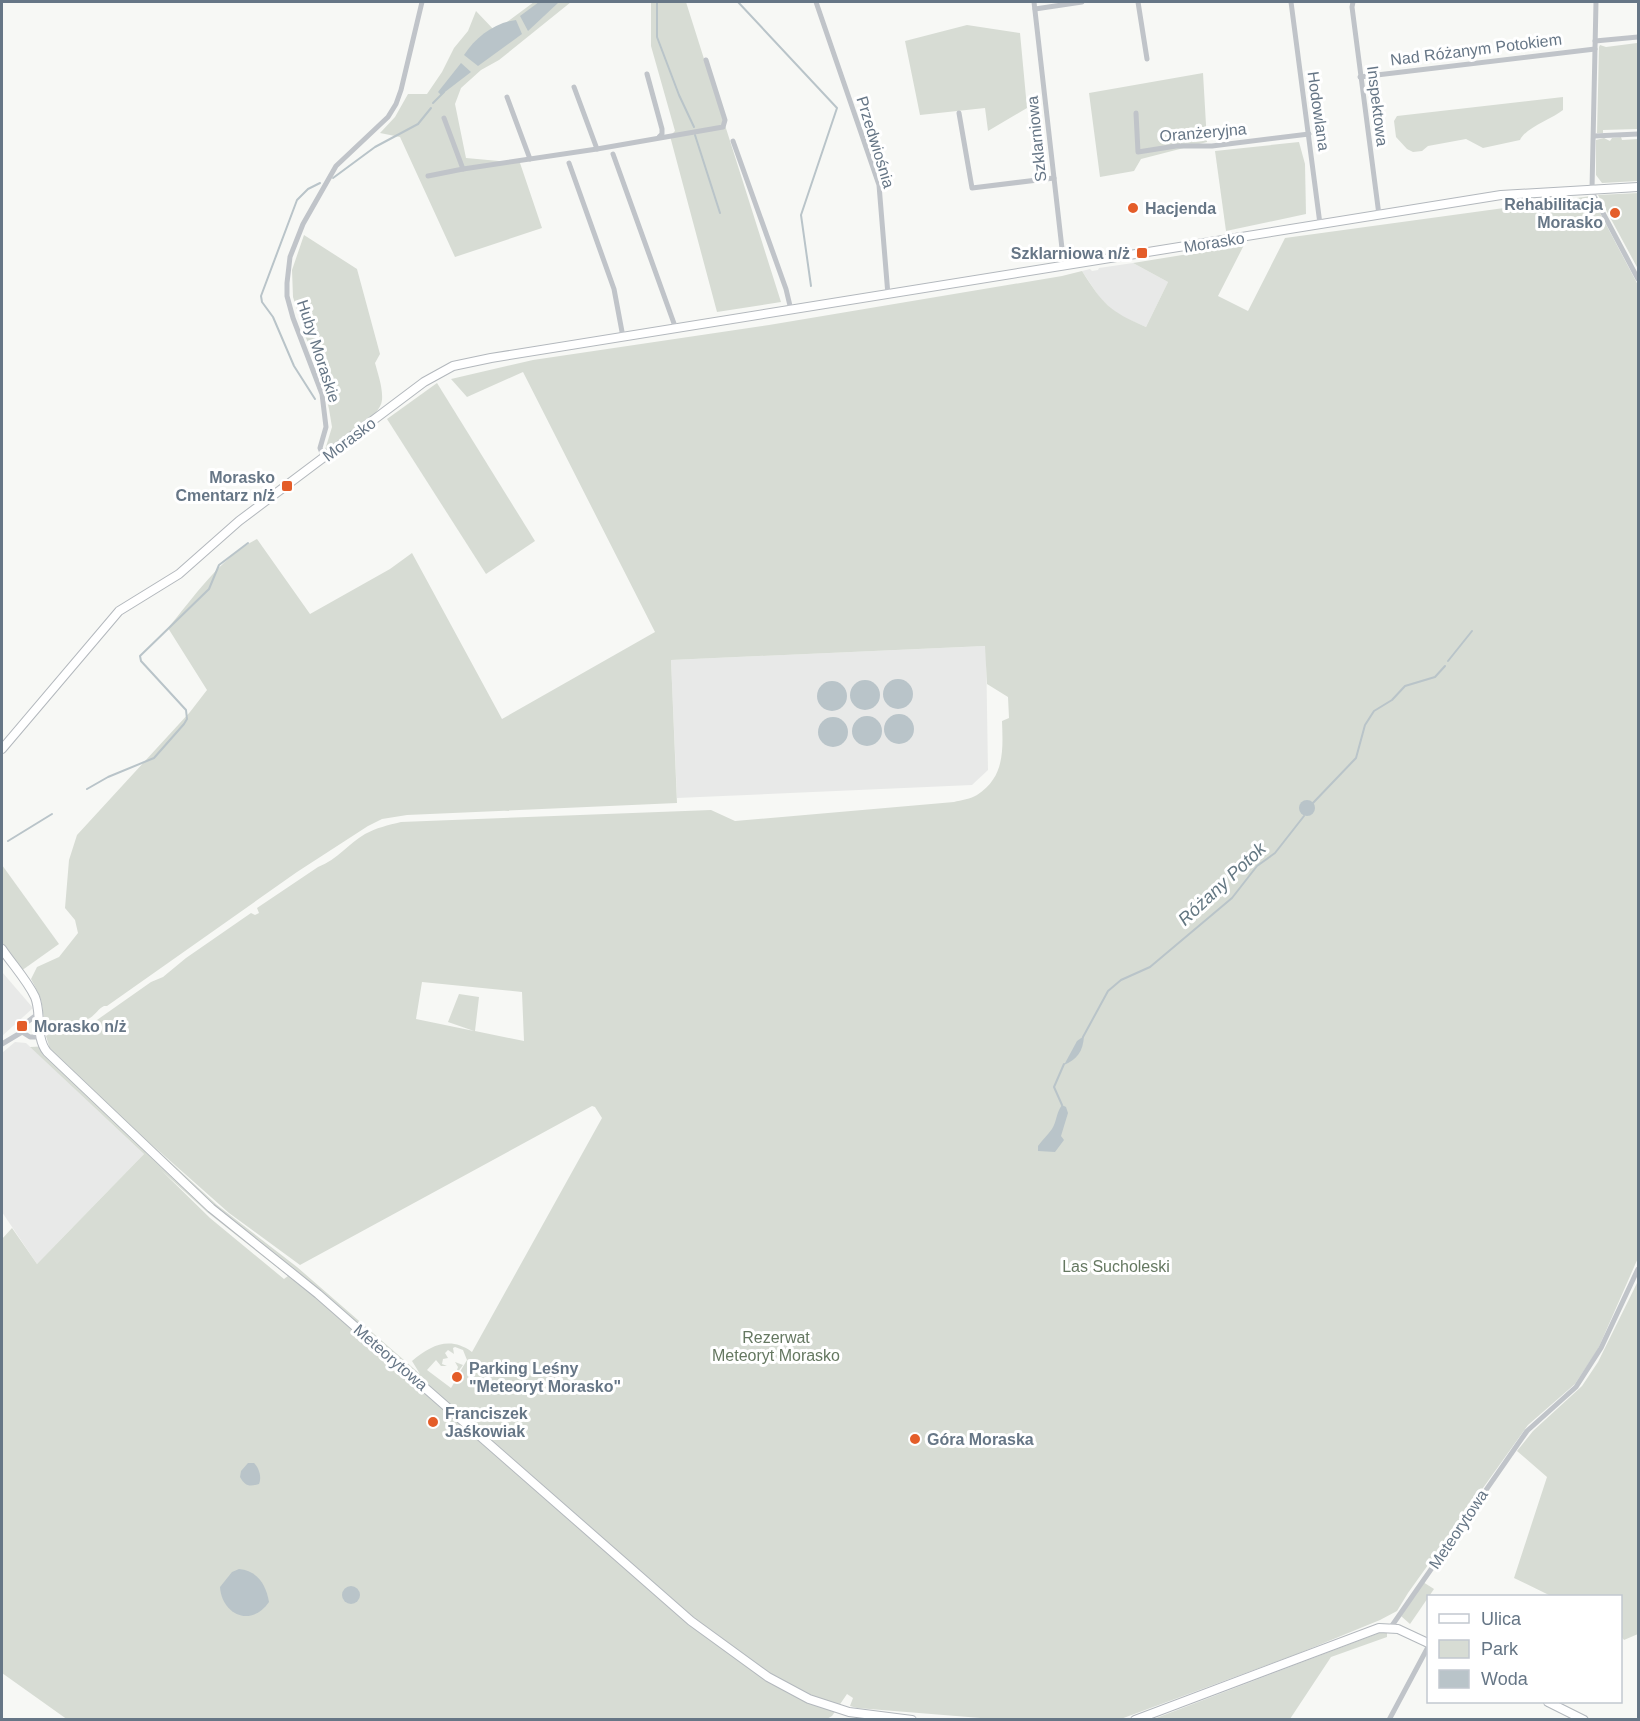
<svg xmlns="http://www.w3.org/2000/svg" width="1640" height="1721" viewBox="0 0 1640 1721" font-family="Helvetica,sans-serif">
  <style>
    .built { fill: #e8e9e8 }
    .green { fill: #d7dcd4; fill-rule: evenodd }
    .water { fill: #b9c4c9 }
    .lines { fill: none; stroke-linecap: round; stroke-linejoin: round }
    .stream { stroke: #b9c4c9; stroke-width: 2 }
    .secondary-casing { stroke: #b3b8bd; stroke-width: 10 }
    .street { stroke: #c0c4c9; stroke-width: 5 }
    .secondary { stroke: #fff; stroke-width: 8 }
    .poi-dot { fill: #e45d29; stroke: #fff; stroke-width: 2 }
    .labels { text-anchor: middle; stroke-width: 6; stroke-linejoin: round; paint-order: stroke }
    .street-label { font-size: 16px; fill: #667686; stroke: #fff }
    .poi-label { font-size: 16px; font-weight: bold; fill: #667686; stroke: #fff; text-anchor: start }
    .park-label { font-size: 16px; fill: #657861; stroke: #fff }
    .water-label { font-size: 18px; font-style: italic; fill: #637782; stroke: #fff }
  </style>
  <rect width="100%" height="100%" fill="#f7f8f5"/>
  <!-- built -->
  <g class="built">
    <polygon points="1133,263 1168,282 1146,327 1118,315 1100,298 1082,271 1090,269 1092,271 1098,270 1099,268"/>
    <polygon points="986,646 988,770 972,785 677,798 671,660"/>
    <polygon points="2,972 33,1008 2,1036"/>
    <polygon points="15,1042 26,1043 144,1154 37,1264 2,1212 2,1053"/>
  </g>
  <!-- green -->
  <g class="green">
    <polygon points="534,2 571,2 499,60 481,70 461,88 455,104 466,158 520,163 542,228 455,257 400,137 380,133 395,117 408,94 427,94 442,72 454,48 468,31 476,11 495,31"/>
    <polygon points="651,2 686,2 781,302 717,312 670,136 675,131 651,46"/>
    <polygon points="967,25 1020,33 1027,108 988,131 985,108 920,115 905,41"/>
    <polygon points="1637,40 1638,129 1603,130 1603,133 1597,133 1599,47 1600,45 1606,47 1637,43"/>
    <polygon points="1203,73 1207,142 1141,159 1134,171 1100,177 1089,93"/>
    <path d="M1563 97V110C1552 119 1525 128 1520 140L1483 148 1466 139 1428 146 1422 151 1413 152 1407 149 1396 137 1394 121 1397 116Z"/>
    <polygon points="1621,137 1622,140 1638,139 1638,181 1602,183 1596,175 1596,140 1604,138 1610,141 1612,138"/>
    <polygon points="1299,142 1305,164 1306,214 1226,231 1215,151"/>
    <polygon points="1638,193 1638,269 1598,195"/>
    <path d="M1591 196 1638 285V1258L1598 1349 1575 1384 1528 1425 1408 1593 1397 1611 1380 1620 1297 1654 1118 1720 993 1719 857 1708 850 1706 853 1698 847 1694 832 1716 825 1720H68L2 1673V1239L12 1228 37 1264 144 1154 30 1047 49 1046 46 1036 52 1032 87 1027 151 982 163 977 186 958 251 913 255 915 259 913 257 908 318 867C338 859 348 844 365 834 376 828 388 825 401 822L711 810 735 821 954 802C961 800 971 799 977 795 1005 777 1003 750 1002 721L1009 718 1008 697 987 684 985 646 671 660 677 803 407 815 382 819 368 826 297 872 107 1006H104C98 1009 96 1014 90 1018 80 1023 52 1032 45 1019 42 1014 43 1006 41 1000 39 993 34 985 31 979L37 967 59 957 78 933 75 920 65 908 69 860 77 835 190 712 207 690 168 628C194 597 220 558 257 539L310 614 390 569 412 553 502 719 655 632 523 372 467 397 451 379 533 360 769 325 1062 276 1082 271C1103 304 1109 311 1146 327L1168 282 1133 263 1244 245 1218 296 1248 311 1285 238ZM422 982 522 992 524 1041 475 1031 479 997 459 994 448 1022 474 1031 416 1019ZM592 1106 595 1107 602 1118 472 1352C450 1336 431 1345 412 1361L420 1374 297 1267 217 1205 150 1143 229 1213 300 1265ZM161 1170 207 1212 288 1276 284 1279 210 1218ZM455 1347 463 1350 467 1360 458 1375 457 1373 463 1365 455 1362 458 1367 457 1370 454 1371 457 1378 451 1388 427 1370 436 1360 441 1366H447L442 1364 443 1359 448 1358 445 1353 448 1350 454 1354 453 1348Z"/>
    <path d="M304 235 357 269 380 354 375 363C378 374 383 388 382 400 381 417 341 440 328 451L325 450 332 427 329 409 321 374 306 338 293 297 292 270Z"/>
    <polygon points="437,383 535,541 486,574 387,419"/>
    <polygon points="2,865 59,944 21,971 2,944"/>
    <polygon points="1638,1281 1638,1634 1624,1640 1621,1636 1620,1596 1551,1596 1514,1578 1547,1477 1517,1451 1533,1431 1582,1386 1598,1362"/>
    <polygon points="1423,1582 1434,1589 1410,1624 1401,1616"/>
    <polygon points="1387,1630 1387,1637 1331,1657 1290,1719 1151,1720"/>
  </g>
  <!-- water -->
  <g class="water">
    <polygon points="539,2 559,2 528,31 520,16"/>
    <path d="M516 20 522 34 478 66 464 55C476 37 494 23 516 20Z"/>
    <polygon points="461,63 471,72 441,95 438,92"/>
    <circle cx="898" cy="694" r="15"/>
    <circle cx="865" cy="695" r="15"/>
    <circle cx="832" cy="696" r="15"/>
    <circle cx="899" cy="729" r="15"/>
    <circle cx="867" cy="731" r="15"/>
    <circle cx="833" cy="732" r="15"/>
    <circle cx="1307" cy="808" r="8"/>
    <path d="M1084 1036C1083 1052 1077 1059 1064 1065L1077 1041Z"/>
    <path d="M1062 1105 1066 1107 1068 1113 1061 1136 1064 1140 1055 1152 1038 1151V1146C1042 1140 1048 1135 1052 1129 1057 1121 1056 1113 1062 1105Z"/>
    <path d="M248 1463H254C259 1468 262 1477 259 1484 249 1487 245 1486 240 1477L241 1471Z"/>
    <path d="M239 1569C258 1571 266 1585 269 1602 251 1628 222 1615 220 1587L232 1572Z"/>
    <circle cx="351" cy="1595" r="9"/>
  </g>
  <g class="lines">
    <!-- stream -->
    <g class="stream">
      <polyline points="657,2 657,37 679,95 694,127"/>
      <polyline points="738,2 837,108 801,215 811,286"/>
      <polyline points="433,103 444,92"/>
      <polyline points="695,135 720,213"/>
      <polyline points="333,178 375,147 418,124 431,108"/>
      <polyline points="315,399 294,366 273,317 262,302 261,296 297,200 308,189 320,183"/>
      <polyline points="1448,661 1472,631"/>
      <polyline points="87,789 108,777 154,758 184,724 187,719 186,710 141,661 140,656 209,589 219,565 248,543"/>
      <polyline points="1312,804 1356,758 1365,725 1374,711 1392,700 1405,686 1435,677 1445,666"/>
      <polyline points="8,841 52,814"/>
      <polyline points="1083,1037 1108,991 1121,980 1150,967 1232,898 1257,866 1275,853 1304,816"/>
      <polyline points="1062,1105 1054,1087 1064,1064"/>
    </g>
    <defs>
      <g id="secondary">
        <polyline points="2,749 119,611 179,574 239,521 424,382 453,366 491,358 1501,195 1638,187"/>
        <path d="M2 949C12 964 27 980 35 997 42 1014 35 1037 47 1052L211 1208 318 1294 691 1621 768 1677 809 1699 849 1712 912 1720"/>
        <polyline points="1548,1702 1584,1720"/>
        <polyline points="1135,1720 1379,1628 1398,1629 1428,1643"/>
      </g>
    </defs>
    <!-- secondary casing -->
    <use href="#secondary" class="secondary-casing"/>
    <!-- street -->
    <g class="street">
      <polyline points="816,2 879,185 888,295"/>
      <polyline points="1034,2 1064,266"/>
      <polyline points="1138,2 1147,59"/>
      <polyline points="1291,2 1320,224"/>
      <polyline points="1353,2 1352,7 1379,215"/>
      <polyline points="1596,2 1592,189 1594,196 1638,279"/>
      <polyline points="1035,9 1082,2"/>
      <polyline points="1595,41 1638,37"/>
      <polyline points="647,74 662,129 662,134 659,137"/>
      <polyline points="1360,77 1595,49"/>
      <polyline points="574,87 597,149"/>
      <polyline points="507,97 530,159"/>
      <polyline points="959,113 972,188 1054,178"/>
      <polyline points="1136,113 1138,152 1176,146 1212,146 1309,134"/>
      <polyline points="444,118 463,169 597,149 723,127 725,120 706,60"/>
      <polyline points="1594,136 1638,134"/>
      <polyline points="733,141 786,289 791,310"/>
      <polyline points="613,154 676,329"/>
      <polyline points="569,163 614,289 623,337"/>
      <polyline points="428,176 463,169"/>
      <polyline points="324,458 320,448 326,427 322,394 293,318 287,296 287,283 290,257 303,224 336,166 388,117 396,104 401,90 422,2"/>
      <polyline points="39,1013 22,1026 22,1032 30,1037 40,1037"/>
      <polyline points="2,1044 22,1032"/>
      <polyline points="1391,1627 1527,1431 1576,1387 1601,1348 1638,1269"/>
      <polyline points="1389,1720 1428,1647"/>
    </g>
    <!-- secondary -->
    <use href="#secondary" class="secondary"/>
  </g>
  <!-- markers -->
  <g class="poi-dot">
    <circle cx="1133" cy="208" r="6"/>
    <circle cx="1615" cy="213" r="6"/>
    <rect x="1136" y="247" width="12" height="12" rx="3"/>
    <rect x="281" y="480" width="12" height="12" rx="3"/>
    <rect x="16" y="1020" width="12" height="12" rx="3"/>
    <circle cx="457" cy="1377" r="6"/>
    <circle cx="433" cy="1422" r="6"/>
    <circle cx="915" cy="1439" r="6"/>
  </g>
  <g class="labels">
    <!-- street labels -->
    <g class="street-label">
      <text transform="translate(1476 49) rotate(-7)" y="6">Nad Różanym Potokiem</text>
      <text transform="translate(1378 106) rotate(83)" y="6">Inspektowa</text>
      <text transform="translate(1319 111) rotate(82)" y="6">Hodowlana</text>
      <text transform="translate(1203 132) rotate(-5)" y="6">Oranżeryjna</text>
      <text transform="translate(1036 139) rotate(-96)" y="6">Szklarniowa</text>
      <text transform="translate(876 142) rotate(73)" y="6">Przedwiośnia</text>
      <text transform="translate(1214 242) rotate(-9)" y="6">Morasko</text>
      <text transform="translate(319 351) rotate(72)" y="6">Huby Moraskie</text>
      <text transform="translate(349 439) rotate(-37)" y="6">Morasko</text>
      <text transform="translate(391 1357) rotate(41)" y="6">Meteorytowa</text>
      <text transform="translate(1458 1529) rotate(-56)" y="6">Meteorytowa</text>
    </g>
    <!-- poi labels -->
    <g class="poi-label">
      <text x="1603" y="210" text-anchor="end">Rehabilitacja<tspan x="1603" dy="18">Morasko</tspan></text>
      <text x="1145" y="214">Hacjenda</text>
      <text x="1130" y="259" text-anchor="end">Szklarniowa n/ż</text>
      <text x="275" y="483" text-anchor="end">Morasko<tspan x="275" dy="18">Cmentarz n/ż</tspan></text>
      <text x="34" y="1032">Morasko n/ż</text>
      <text x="469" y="1374">Parking Leśny<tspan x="469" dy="18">"Meteoryt Morasko"</tspan></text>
      <text x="445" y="1419">Franciszek<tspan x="445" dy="18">Jaśkowiak</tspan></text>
      <text x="927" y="1445">Góra Moraska</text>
    </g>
    <!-- park labels -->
    <g class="park-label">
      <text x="1116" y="1272">Las Sucholeski</text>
      <text x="776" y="1343">Rezerwat<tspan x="776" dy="18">Meteoryt Morasko</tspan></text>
    </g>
    <!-- water labels -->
    <g class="water-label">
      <text transform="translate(1222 884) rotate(-43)" y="6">Różany Potok</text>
    </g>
  </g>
  <!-- border -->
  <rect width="1640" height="1721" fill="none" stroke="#667686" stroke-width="6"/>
  <!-- legend -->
  <rect x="1427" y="1595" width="195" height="108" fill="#ffffff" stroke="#c2c8cf" stroke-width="1.5"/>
  <rect x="1439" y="1614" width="30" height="9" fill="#ffffff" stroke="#c2c8cf" stroke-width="1.5"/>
  <text x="1481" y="1625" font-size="18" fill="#667686">Ulica</text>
  <rect x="1439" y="1640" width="30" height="18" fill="#d7dcd4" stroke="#c2c8cf" stroke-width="1.5"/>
  <text x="1481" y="1655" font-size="18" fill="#667686">Park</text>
  <rect x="1439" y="1670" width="30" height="18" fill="#b9c4c9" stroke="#c2c8cf" stroke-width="1.5"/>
  <text x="1481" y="1685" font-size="18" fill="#667686">Woda</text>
</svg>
